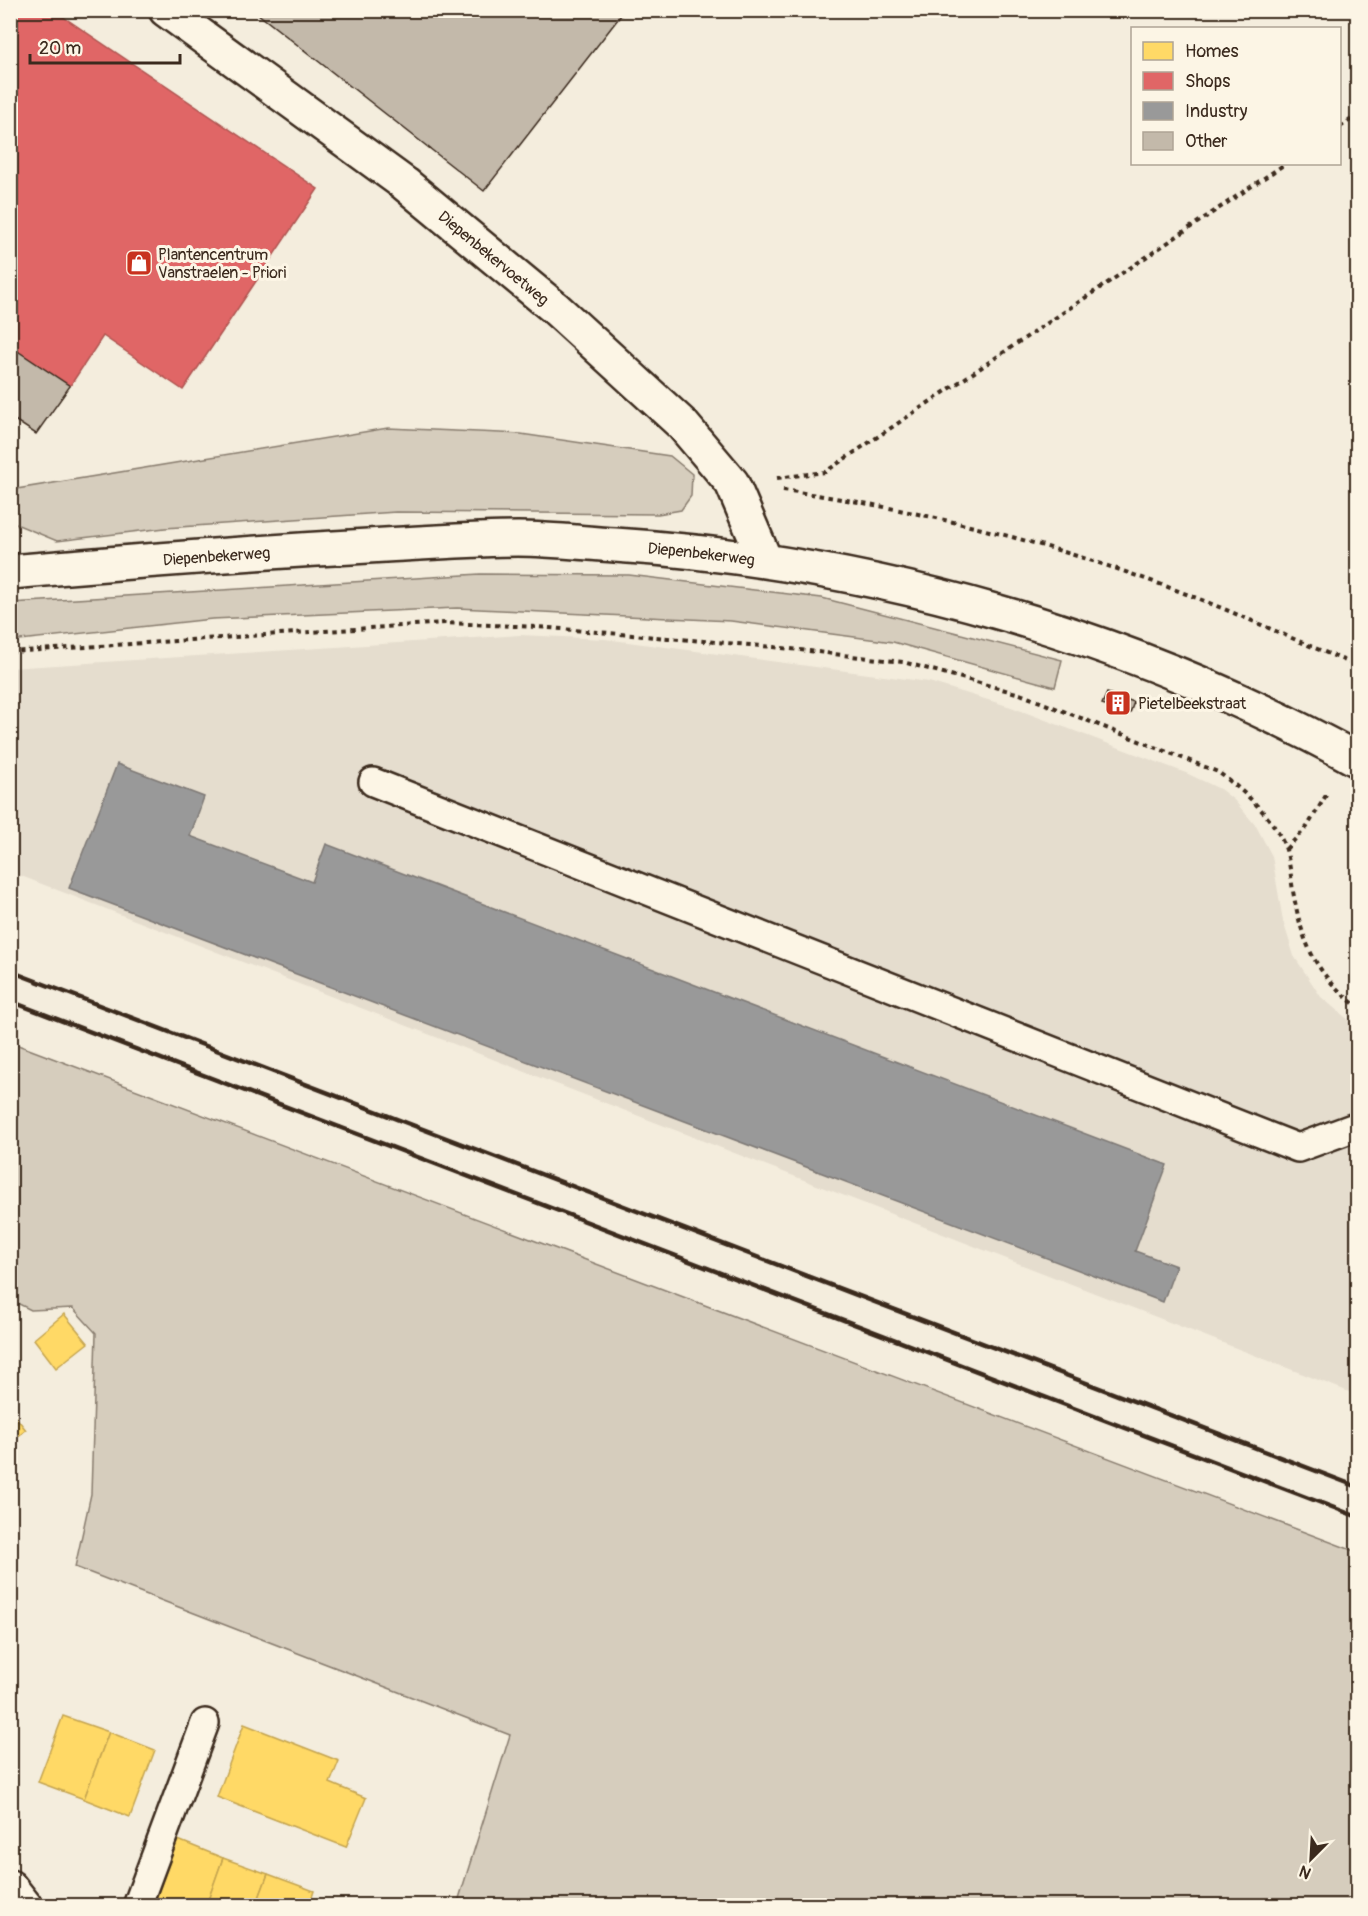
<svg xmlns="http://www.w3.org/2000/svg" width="1368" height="1916" viewBox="0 0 1368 1916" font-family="Pangolin,sans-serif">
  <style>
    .built { fill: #e5ddce }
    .green { fill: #d6cdbd; stroke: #887c6e; stroke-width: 1.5 }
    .homes { fill: #ffd966; stroke: #c4a450; stroke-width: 1.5 }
    .shops { fill: #e06666; stroke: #ae5450; stroke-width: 1.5 }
    .industry { fill: #999; stroke: #7d7874; stroke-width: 1.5 }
    .building { fill: #c3b9aa; stroke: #3b2a1e; stroke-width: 1.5 }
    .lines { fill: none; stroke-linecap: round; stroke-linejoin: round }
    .service-casing { stroke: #3b2a1e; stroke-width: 32 }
    .minor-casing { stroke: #3b2a1e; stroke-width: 38 }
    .secondary-casing { stroke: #3b2a1e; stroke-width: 38 }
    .path { stroke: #3b2a1e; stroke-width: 4; stroke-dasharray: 4.5 4.5; stroke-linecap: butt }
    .service { stroke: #fcf5e5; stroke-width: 27 }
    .minor { stroke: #fcf5e5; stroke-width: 33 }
    .secondary { stroke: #fcf5e5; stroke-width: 33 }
    .rail { stroke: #3b2a1e; stroke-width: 4.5 }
    .labels { text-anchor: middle; stroke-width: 6; stroke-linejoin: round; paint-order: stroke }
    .poi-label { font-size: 16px; fill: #3b2a1e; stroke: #fcf5e5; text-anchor: start }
    .street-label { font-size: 16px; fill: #3b2a1e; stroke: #fcf5e5 }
  </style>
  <rect width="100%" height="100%" fill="#f4eddd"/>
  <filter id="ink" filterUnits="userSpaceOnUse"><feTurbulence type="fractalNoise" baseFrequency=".0167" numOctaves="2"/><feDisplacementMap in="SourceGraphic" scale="12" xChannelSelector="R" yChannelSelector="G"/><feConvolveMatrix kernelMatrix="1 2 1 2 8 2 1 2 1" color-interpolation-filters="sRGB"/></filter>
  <g filter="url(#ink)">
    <!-- built -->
    <polygon class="built" points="520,635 605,639 929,682 1011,707 1186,773 1220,789 1234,800 1256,826 1272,856 1283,921 1294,956 1321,997 1357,1027 1357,1395 11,872 10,668"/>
    <!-- green -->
    <g class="green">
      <polygon points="388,428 521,434 670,456 692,474 691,496 681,510 658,514 396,512 165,528 57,541 11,522 11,490"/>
      <polygon points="480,574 629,575 822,598 1062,660 1055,687 893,642 731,621 457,608 212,619 11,641 11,603"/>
      <polygon points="10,1042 1357,1552 1357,1905 457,1905 510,1735 75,1567 91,1494 96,1333 73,1308 31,1310 11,1300"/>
    </g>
    <!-- homes -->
    <g class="homes">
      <polygon points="64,1314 88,1343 56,1368 34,1339"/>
      <polygon points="15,1416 26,1430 11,1442 10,1419"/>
      <polygon points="63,1716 109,1732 84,1799 38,1782"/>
      <polygon points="244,1724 339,1761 330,1783 366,1798 346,1847 217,1797"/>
      <polygon points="109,1732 155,1750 130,1817 84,1799"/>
      <polygon points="178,1840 223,1858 206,1906 153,1906"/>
      <polygon points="223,1858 268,1874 256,1906 206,1906"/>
      <polygon points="268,1874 314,1891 309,1906 256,1906"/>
    </g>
    <!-- shops -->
    <polygon class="shops" points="10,10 53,10 318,189 183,390 103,336 70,386 10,346"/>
    <!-- industry -->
    <polygon class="industry" points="117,764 204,797 190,836 312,882 326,844 1167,1165 1135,1251 1176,1266 1163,1302 69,888"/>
    <!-- building -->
    <g class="building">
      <polygon points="253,10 625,10 484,191"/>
      <polygon points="10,346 70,386 36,434 10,417"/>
      <polygon points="1107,693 1134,702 1130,713 1102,704"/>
    </g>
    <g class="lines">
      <defs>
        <g id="service">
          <polyline points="373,782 1298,1148 1358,1126"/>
          <polyline points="137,1906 205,1723"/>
        </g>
        <g id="minor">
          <path id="s1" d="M166 10 405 184 555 308 682 424 732 483 765 560"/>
          <polyline points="10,1887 25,1906"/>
        </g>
        <g id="secondary">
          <path id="s2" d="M10 572C136 561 260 552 385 545 429 543 474 539 518 539 550 539 583 543 615 545 874 562 1130 635 1358 760"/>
        </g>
      </defs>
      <!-- service casing -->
      <use href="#service" class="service-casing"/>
      <!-- minor casing -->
      <use href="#minor" class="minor-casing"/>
      <!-- secondary casing -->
      <use href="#secondary" class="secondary-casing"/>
      <!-- path -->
      <g class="path">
        <polyline points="1340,127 1358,115"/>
        <polyline points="777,478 825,472 1285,164"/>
        <path d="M783 490C921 509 1059 545 1189 595 1246 617 1301 643 1358 666"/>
        <path d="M10 652 445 623 538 627 774 647 903 662 1020 694 1218 772C1244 791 1276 819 1286 850 1290 863 1291 878 1293 891 1302 943 1315 974 1358 1007"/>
        <polyline points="1286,849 1307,827 1328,792"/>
      </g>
      <!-- service -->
      <use href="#service" class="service"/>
      <!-- minor -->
      <use href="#minor" class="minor"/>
      <!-- secondary -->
      <use href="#secondary" class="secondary"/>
      <!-- rail -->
      <g class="rail">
        <polyline points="10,971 1358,1487"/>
        <polyline points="10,1001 1358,1517"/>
      </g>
    </g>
  </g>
  <!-- icons -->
  <defs>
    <symbol id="shop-square" viewBox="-11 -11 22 22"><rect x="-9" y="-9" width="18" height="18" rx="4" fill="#c8321e" stroke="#fcf5e5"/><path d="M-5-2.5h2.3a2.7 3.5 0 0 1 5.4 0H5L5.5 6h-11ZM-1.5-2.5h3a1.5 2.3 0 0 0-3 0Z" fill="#fff"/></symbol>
    <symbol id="building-square" viewBox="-11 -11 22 22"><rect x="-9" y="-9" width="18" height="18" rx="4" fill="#c8321e" stroke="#fcf5e5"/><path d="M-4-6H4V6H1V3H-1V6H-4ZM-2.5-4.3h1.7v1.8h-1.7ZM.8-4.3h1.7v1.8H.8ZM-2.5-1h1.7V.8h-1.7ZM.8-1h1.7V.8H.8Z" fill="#fff"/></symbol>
  </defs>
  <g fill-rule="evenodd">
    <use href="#shop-square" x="124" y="248" width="30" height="30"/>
    <use href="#building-square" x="1103" y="688" width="30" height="30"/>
  </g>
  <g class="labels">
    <!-- poi labels -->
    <g class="poi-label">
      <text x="158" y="260">Plantencentrum<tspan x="158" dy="18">Vanstraelen - Priori</tspan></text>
      <text x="1138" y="709">Pietelbeekstraat</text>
    </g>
    <!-- street labels -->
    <g class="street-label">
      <text dy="6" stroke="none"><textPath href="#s1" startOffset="411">Diepenbekervoetweg</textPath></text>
      <text dy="6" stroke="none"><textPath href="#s2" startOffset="693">Diepenbekerweg</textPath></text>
      <text dy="6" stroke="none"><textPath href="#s2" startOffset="207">Diepenbekerweg</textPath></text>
    </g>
  </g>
  <!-- margin -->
  <rect width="1368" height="1916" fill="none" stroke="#fcf5e5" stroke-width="36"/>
  <rect x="18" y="18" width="1332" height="1880" fill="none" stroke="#3b2a1e" stroke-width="2" filter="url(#ink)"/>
  <!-- legend -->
  <rect x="1131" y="27" width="210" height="138" fill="#fcf5e5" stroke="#afa495" stroke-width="1.5"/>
  <rect x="1143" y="42" width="30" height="18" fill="#ffd966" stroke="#afa495" stroke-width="1.5"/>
  <text x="1185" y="57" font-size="18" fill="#3b2a1e">Homes</text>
  <rect x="1143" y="72" width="30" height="18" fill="#e06666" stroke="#afa495" stroke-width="1.5"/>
  <text x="1185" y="87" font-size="18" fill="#3b2a1e">Shops</text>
  <rect x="1143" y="102" width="30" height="18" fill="#999999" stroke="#afa495" stroke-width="1.5"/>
  <text x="1185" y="117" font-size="18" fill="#3b2a1e">Industry</text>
  <rect x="1143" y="132" width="30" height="18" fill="#c3b9aa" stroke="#afa495" stroke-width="1.5"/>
  <text x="1185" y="147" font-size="18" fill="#3b2a1e">Other</text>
  <!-- north arrow -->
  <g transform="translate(1311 1859) rotate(204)" stroke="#fcf5e5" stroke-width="4.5" paint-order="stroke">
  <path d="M0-4.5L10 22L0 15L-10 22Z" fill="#3b2a1e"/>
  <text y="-9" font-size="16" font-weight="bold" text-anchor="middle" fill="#3b2a1e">N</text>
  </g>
  <!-- scale -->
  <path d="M30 54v9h150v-9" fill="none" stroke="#3b2a1e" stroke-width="3"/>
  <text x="39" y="54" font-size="18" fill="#3b2a1e" stroke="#fcf5e5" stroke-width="4.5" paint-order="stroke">20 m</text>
</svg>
